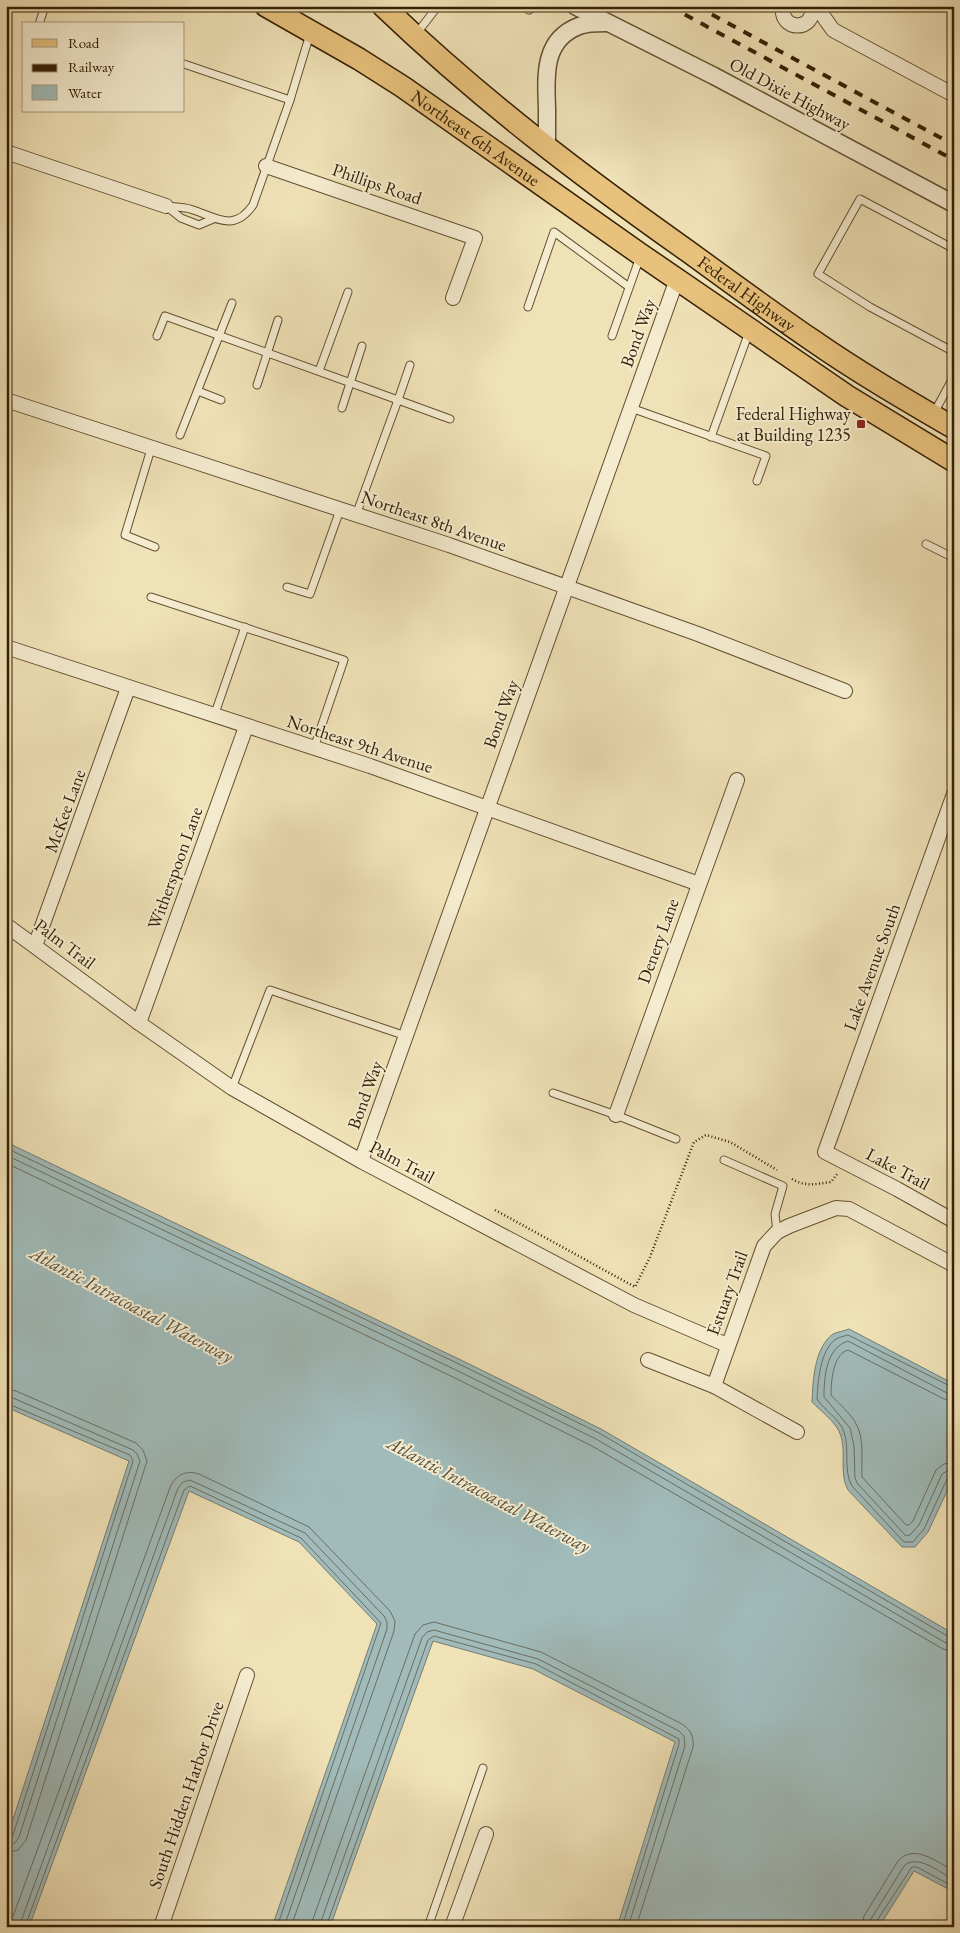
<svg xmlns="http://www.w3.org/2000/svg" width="960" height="1933" viewBox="0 0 960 1933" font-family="'EB Garamond',serif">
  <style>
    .water { fill: #a0bbba; stroke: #757d72 }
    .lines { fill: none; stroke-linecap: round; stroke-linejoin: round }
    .shore { stroke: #6a6e60; stroke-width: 1 }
    .service-casing { stroke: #635032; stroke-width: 9 }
    .minor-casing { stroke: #635032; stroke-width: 16 }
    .tertiary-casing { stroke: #635032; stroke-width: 19 }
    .primary-casing { stroke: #342005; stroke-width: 24 }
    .path { stroke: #342005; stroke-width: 2.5; stroke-dasharray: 1 2.5; stroke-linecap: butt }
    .service { stroke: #f5ecd0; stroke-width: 7 }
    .minor { stroke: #f5ecd0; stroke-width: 14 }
    .tertiary { stroke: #f5ecd0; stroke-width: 16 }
    .primary { stroke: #e8c17c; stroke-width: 21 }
    .rail { stroke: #342005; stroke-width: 4; stroke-dasharray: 9 9; stroke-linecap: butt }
    .poi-dot { fill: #8f2418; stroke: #f5ecd0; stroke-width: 2 }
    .labels { text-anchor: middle; stroke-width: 4; stroke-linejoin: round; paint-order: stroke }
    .street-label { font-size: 18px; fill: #342005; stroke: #f5ecd0 }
    .poi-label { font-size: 18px; fill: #342005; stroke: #f5ecd0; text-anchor: end }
    .water-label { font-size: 19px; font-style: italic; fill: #544e3b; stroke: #f5ecd0 }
  </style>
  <rect width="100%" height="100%" fill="#f0e2b7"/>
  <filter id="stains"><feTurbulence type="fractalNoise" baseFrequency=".004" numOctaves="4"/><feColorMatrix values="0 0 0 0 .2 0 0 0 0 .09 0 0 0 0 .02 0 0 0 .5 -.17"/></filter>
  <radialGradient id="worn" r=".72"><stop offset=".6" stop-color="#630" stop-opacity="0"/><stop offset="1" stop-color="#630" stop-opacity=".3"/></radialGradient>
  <!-- water -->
  <g class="water">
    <polygon points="6,1142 463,1361 601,1429 954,1634 954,1892 914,1871 879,1927 617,1927 675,1742 533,1669 433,1641 330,1927 272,1927 377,1624 299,1542 189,1491 29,1927 6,1927 6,1841 129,1461 6,1407"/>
    <path d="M849 1329 954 1384V1476L928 1532 915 1547H902L848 1490C838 1472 848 1449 839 1431 833 1420 821 1411 812 1402 813 1381 814 1348 833 1334 837 1332 844 1331 849 1329Z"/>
  </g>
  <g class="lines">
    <!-- shore -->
    <g class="shore">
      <polyline points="6,1148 461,1365 599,1433 949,1637 954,1638"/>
      <polyline points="6,1155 458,1371 596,1439 946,1643 954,1644"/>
      <polyline points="6,1163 455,1378 592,1446 943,1649 954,1652"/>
      <path d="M954 1388 848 1335C845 1336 839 1337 836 1339 820 1350 818 1381 817 1399 824 1410 840 1419 844 1432 850 1449 843 1471 852 1486L904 1542H913L924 1529 947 1479 954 1476"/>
      <polyline points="6,1389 16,1391 136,1443 143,1450 147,1461 26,1840 18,1850 6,1853"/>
      <path d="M954 1394 947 1393 848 1341C826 1348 824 1377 824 1397L850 1428 854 1446 855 1478 857 1483 906 1536 910 1535 919 1525 942 1474 947 1471 954 1469"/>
      <polyline points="6,1397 13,1398 133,1450 137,1454 140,1461 19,1837 15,1843 6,1846"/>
      <path d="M954 1401 944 1399 848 1350C833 1354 831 1382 831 1395 839 1404 849 1412 855 1422 865 1437 861 1460 862 1477L906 1525H909L913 1521 936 1470 944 1464 954 1462"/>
      <polyline points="6,1403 130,1455 133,1461 13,1835 11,1839 6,1839"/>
      <path d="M11 1927 12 1919 171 1485C177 1474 187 1470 199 1474L309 1527 390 1611 395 1621 394 1631 291 1927"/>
      <polyline points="19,1927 178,1488 183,1482 190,1480 305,1533 384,1616 387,1622 387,1629 284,1927"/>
      <polyline points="25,1927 184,1490 190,1486 301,1538 381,1623 277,1927"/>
      <path d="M312 1927 313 1919 415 1634 423 1625 434 1622 541 1652 682 1724C691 1730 694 1737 693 1747L636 1927"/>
      <polyline points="319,1927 422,1638 427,1632 434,1630 538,1659 679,1731 684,1736 685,1746 628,1927"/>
      <polyline points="326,1927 428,1640 434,1636 536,1664 679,1739 679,1744 622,1927"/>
      <path d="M862 1927 864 1916 898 1861C914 1843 937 1862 954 1871"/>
      <path d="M869 1927 871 1919 904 1866C917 1853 941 1873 954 1880"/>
      <polyline points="875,1927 876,1922 912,1867 917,1867 954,1887"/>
    </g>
    <defs>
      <g id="service">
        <polyline points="521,6 529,10 536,6"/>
        <polyline points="40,21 45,6"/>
        <polyline points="417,33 438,6"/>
        <polyline points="184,64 290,100"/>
        <path d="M166 206C173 207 182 207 190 209 215 216 233 234 253 205L290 100 310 34"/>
        <polyline points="166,206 181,218 199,225 213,219"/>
        <polyline points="954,249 860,199 818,274 870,307 954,352"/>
        <polyline points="528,307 554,232 629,287"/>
        <polyline points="157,336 165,316 398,400 410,365"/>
        <polyline points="612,336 640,257"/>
        <polyline points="319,371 348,292"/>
        <polyline points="257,385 278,320"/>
        <polyline points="198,391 221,400"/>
        <polyline points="342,408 362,346"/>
        <polyline points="631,408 766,456 757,481"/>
        <polyline points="934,413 954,376"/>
        <polyline points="180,435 232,303"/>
        <polyline points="711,437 749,332"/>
        <polyline points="151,449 125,535 155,547"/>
        <polyline points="356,515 398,400 450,419"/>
        <polyline points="926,544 954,558"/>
        <polyline points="287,587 310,594 340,510"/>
        <polyline points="151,597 344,660 314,748"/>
        <polyline points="214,716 245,627"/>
        <polyline points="232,1088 270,990 406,1036"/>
        <polyline points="553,1093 616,1115 676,1139"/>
        <polyline points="724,1160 783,1186 775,1214 777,1232"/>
        <polyline points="428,1927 483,1768"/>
      </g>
      <g id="minor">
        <path d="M783 6C779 32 816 32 812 6"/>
        <polyline points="816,6 833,30 954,95"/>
        <polyline points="6,152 166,206"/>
        <polyline points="266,166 475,238 453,298"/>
        <polyline points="6,400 449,545 698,634 845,691"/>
        <polyline points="6,647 370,766 699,884"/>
        <polyline points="954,794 825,1152 897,1189 954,1221"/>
        <polyline points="6,925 139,1023 232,1088 361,1161 634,1305 727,1345"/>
        <polyline points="35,946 128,688"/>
        <polyline points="139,1023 246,727"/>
        <polyline points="616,1115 737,780"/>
        <polyline points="361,1161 677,279"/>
        <polyline points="648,1360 714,1386 797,1432"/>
        <polyline points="714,1386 764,1246 777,1232 789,1226 836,1208 849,1209 954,1265"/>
        <polyline points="161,1927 247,1675"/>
        <polyline points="452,1927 486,1834"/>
      </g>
      <g id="tertiary">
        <polyline points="575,6 714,76 954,204"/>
        <path d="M547 148C547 135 547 122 547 109 546 77 542 40 579 26 587 23 598 23 606 23"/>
      </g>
      <g id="primary">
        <path id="s1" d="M266 6 359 59 403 87 640 254 847 396 954 461"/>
        <path id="s2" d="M383 6C480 99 580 175 689 252 730 282 771 312 812 340 858 372 906 400 954 428"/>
      </g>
    </defs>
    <!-- service casing -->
    <use href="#service" class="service-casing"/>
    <!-- minor casing -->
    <use href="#minor" class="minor-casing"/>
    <!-- tertiary casing -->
    <use href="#tertiary" class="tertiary-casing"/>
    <!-- primary casing -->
    <use href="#primary" class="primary-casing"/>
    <!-- path -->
    <g class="path">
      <path d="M792 1179C805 1187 816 1184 831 1182L838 1173"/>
      <polyline points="495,1210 635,1287 650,1257 694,1142 706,1135 730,1142 777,1170"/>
    </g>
    <!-- service -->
    <use href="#service" class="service"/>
    <!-- minor -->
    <use href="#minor" class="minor"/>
    <!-- tertiary -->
    <use href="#tertiary" class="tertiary"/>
    <!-- primary -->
    <use href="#primary" class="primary"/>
    <!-- rail -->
    <g class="rail">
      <polyline points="669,6 954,160"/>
      <polyline points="696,6 954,145"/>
    </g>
  </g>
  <!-- markers -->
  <rect class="poi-dot" x="856" y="419" width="10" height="10" rx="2.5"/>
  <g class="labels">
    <!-- street labels -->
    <g class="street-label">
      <text transform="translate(790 94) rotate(28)" y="6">Old Dixie Highway</text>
      <text dy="6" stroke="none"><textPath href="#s1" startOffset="248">Northeast 6th Avenue</textPath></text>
      <text transform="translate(377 184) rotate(19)" y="6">Phillips Road</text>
      <text dy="6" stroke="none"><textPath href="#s2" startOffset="464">Federal Highway</textPath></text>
      <text transform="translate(638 333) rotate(-70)" y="6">Bond Way</text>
      <text transform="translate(434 521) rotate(19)" y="6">Northeast 8th Avenue</text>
      <text transform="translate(501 714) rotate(-70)" y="6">Bond Way</text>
      <text transform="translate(360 744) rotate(18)" y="6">Northeast 9th Avenue</text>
      <text transform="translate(65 811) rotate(-70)" y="6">McKee Lane</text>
      <text transform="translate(175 868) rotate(-70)" y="6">Witherspoon Lane</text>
      <text transform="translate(658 941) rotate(-70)" y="6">Denery Lane</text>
      <text transform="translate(65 944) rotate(37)" y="6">Palm Trail</text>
      <text transform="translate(872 967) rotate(-70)" y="6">Lake Avenue South</text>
      <text transform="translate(365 1095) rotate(-70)" y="6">Bond Way</text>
      <text transform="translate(402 1162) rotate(28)" y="6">Palm Trail</text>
      <text transform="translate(898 1169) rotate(28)" y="6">Lake Trail</text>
      <text transform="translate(727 1293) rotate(-70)" y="6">Estuary Trail</text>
      <text transform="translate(186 1795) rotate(-71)" y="6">South Hidden Harbor Drive</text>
    </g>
    <!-- poi labels -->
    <g class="poi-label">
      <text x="851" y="420">Federal Highway<tspan x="851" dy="21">at Building 1235</tspan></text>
    </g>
    <!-- water labels -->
    <g class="water-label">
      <text transform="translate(132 1304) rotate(28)" y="7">Atlantic Intracoastal Waterway</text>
      <text transform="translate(489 1494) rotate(28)" y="7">Atlantic Intracoastal Waterway</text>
    </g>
  </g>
  <!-- margin -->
  <rect width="960" height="1933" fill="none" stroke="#f0e2b7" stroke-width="25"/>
  <rect x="8" y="8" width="945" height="1918" fill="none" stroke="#342005" stroke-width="2.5"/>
  <rect x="12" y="12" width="935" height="1908" fill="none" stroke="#342005"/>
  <!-- legend -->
  <rect x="22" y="22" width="162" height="90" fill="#f5ecd0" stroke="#a89a7f"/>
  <rect x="32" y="39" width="25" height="8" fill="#e8c17c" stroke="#a89a7f"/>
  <text x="68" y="48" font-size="15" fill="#342005">Road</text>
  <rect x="32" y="64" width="25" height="8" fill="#342005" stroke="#a89a7f"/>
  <text x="68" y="72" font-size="15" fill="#342005">Railway</text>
  <rect x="32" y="85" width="25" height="15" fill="#a0bbba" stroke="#a89a7f"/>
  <text x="68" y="98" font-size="15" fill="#342005">Water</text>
  <rect width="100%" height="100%" filter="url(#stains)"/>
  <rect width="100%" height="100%" fill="url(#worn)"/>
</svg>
